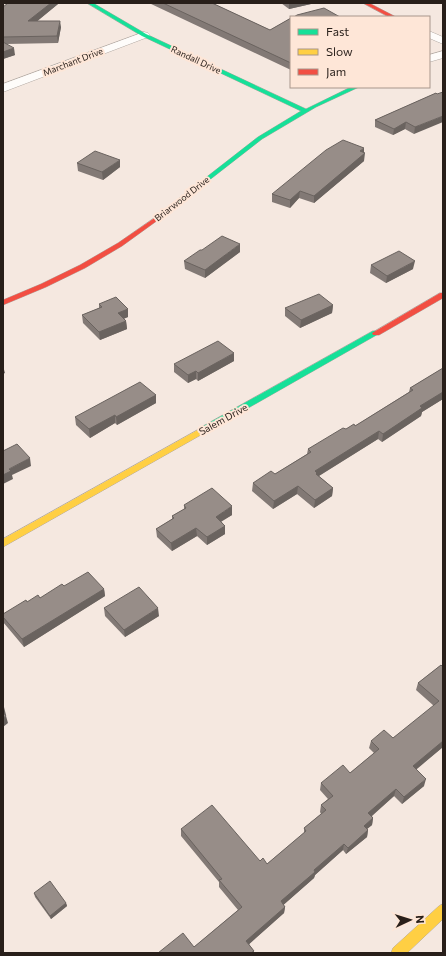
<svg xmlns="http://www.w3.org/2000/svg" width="446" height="956" viewBox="0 0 446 956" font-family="Commissioner,sans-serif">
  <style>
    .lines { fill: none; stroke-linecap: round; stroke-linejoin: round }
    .street-casing { stroke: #b1a8a2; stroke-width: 1 }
    .fast-casing { stroke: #b1a8a2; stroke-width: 1 }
    .slow-casing { stroke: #b1a8a2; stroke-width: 1 }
    .jam-casing { stroke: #b1a8a2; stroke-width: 1 }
    .street { fill: #fefcfa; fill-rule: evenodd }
    .fast { fill: #16e098; fill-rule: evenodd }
    .slow { fill: #ffcf43; fill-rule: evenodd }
    .jam { fill: #f24e42; fill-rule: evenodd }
    .wall { fill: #827975 }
    .shaded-wall { fill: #6a635f }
    .building { fill: #978d88; stroke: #6a635f }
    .labels { text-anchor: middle; stroke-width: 4; stroke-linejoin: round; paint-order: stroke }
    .far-street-label { font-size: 9px; fill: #281f1a; stroke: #fee6d7 }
    .street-label { font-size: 10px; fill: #281f1a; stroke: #fee6d7 }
  </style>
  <rect width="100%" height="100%" fill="#f5e8e0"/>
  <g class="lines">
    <defs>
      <g id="street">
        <polygon points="429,31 443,37 443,44 429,38"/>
        <polygon points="144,32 148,33 150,35 148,37 3,92 3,84"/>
        <polygon points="443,51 443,58 429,62 429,55"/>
      </g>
      <g id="fast">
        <polygon points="87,3 93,3 146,34 306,109 351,87 359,87 316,107 262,139 158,220 154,220 154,218 258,137 301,111 142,36"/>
        <polygon points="373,331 379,331 380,333 206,432 200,432 199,430 200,428"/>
      </g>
      <g id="slow">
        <polygon points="203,427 206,428 207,430 206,432 3,547 3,539"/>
        <polygon points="443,904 443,919 407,953 391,953 393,948 439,906"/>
      </g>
      <g id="jam">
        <polygon points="363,3 369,3 396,17 389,17"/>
        <polygon points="156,217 158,218 158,220 122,246 85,268 46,287 3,305 3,300 41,284 80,265 118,243"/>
        <polygon points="440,293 443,293 443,298 379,335 373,335 372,333"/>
      </g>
    </defs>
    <!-- street casing -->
    <use href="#street" class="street-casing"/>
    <!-- fast casing -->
    <use href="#fast" class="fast-casing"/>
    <!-- slow casing -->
    <use href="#slow" class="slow-casing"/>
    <!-- jam casing -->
    <use href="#jam" class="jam-casing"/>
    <!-- street -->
    <use href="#street" class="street"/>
    <!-- fast -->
    <use href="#fast" class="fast"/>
    <!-- slow -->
    <use href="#slow" class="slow"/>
    <!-- jam -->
    <use href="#jam" class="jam"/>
  </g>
  <!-- wall -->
  <g class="wall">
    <polygon points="8,3 58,3 58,4 37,21 61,27 58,43 6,44 15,55 3,59 3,7"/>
    <polygon points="149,3 212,3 270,30 291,18 291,70"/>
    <polygon points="281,3 311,3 311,4 289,9"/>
    <polygon points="436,93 414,134 405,129 393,135 375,127 375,120"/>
    <polygon points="364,153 364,161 314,203 299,198 290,208 272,202 272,194"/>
    <polygon points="77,163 120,167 103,180 78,171"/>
    <polygon points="240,252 205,278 185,269 184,261"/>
    <polygon points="371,265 413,269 386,283 370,273"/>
    <polygon points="99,304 128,309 128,317 124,318 126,321 127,329 100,340 83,323 82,315 99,308"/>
    <polygon points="333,305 332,313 300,328 285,316 285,308"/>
    <polygon points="234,361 198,381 196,379 188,383 174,372 174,364"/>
    <polygon points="443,368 443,399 422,412 421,416 382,442 378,439 319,476 333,488 332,496 314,508 297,494 273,509 252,491 253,483 275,474 307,454 308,449 346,429 355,426 409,392 410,388"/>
    <polygon points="156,395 156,403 117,425 115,423 90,438 76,425 75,417"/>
    <polygon points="184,505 232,515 221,521 225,526 225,534 207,545 197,536 172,551 157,537 156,529 172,519 172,516 184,509"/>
    <polygon points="64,586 104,589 105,596 24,647 3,622 3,614 27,602 40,598"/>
    <polygon points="104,608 159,616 125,637 105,616"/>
    <polygon points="441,665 443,747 416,769 424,786 402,804 394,796 372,816 373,818 372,825 367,829 368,830 367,837 346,854 343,850 315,875 314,878 283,905 285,907 284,913 249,944 254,951 254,953 158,953 194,947 238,910 219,887 219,882 181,836 181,829 267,864 304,833 304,828 321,814 320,812 321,805 328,799 320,790 321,783 350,773 374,753 369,748 371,741 393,738 434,706 416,690 418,683"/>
    <polygon points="34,893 66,903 67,906 51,919 35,897"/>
  </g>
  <!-- shaded-wall -->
  <g class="shaded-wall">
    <polygon points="51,3 58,3 58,4 29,28 28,21"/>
    <polygon points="289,3 311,3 311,4 289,9"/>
    <polygon points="60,21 61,27 58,43 57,36"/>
    <polygon points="14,48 15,55 3,59 3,52"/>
    <polygon points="443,116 443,122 414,134 415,127"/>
    <polygon points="406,122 405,129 393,135 394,129"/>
    <polygon points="364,148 364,154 365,153 364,161 314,203 314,196 360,151"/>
    <polygon points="120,160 120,167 103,180 102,172"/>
    <polygon points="300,191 299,198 290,208 290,200"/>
    <polygon points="240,244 240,252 205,278 205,270"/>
    <polygon points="415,261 413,269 386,283 387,276"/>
    <polygon points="333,305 332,313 300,328 301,320"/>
    <polygon points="128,309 128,317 119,321 118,313"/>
    <polygon points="126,321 127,329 100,340 99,332"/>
    <polygon points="234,353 234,361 198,381 198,373"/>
    <polygon points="3,366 5,373 3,374"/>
    <polygon points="196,371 196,379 188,383 188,375"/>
    <polygon points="443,392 443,399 422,412 421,416 382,442 383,434 420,406"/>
    <polygon points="156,395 156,403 117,425 116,417"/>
    <polygon points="115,415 115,423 90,438 89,429"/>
    <polygon points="379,431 378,439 317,477 315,471"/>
    <polygon points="30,458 31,466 12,475 13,479 3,484 3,475 9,469"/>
    <polygon points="298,486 297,494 273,509 274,501"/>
    <polygon points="333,488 332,496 314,508 315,500"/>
    <polygon points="232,506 232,515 216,525 216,517"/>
    <polygon points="225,526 225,534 207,545 207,537"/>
    <polygon points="196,528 197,536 172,551 171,543"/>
    <polygon points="104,589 105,596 24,647 22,639"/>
    <polygon points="158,608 159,616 125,637 124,630"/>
    <polygon points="4,707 6,715 3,717 3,708"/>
    <polygon points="6,716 8,723 3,727 3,718"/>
    <polygon points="443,741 443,747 411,774 413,766"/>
    <polygon points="426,779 424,786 402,804 404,797"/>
    <polygon points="396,789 394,796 367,820 368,813"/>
    <polygon points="373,818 372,825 362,833 364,826"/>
    <polygon points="368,830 367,837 346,854 348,848"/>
    <polygon points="344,844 343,850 315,875 314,878 280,908 281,901 314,870"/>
    <polygon points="66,903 67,906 51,919 50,916"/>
    <polygon points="285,907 284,913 246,947 246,941"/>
  </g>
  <!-- building -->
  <g class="building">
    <polygon points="8,3 51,3 28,21 60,21 57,36 3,37 3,7"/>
    <polygon points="163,3 212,3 270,30 291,18 291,63"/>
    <polygon points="324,8 340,17 294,17 297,15"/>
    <polygon points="3,42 14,48 3,52"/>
    <polygon points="443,92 443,116 415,127 406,122 394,129 375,120 436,93 437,94"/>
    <polygon points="343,140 364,148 360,151 365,153 314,196 300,191 290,200 272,194 326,150"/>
    <polygon points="95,151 120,160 102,172 77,163"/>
    <polygon points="222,236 240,244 205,270 184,261 200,250 202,250"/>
    <polygon points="399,251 415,261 387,276 371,265"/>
    <polygon points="319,294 333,305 301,320 285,308"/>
    <polygon points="116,297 128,309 118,313 126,321 99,332 82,315 102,307 99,304"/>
    <polygon points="218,341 234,353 198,373 196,371 188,375 174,364"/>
    <polygon points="443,368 443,392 420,406 422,408 383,434 379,431 315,471 317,473 316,474 333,488 315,500 298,486 274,501 253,483 271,471 275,474 311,452 308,449 343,428 346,429 354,424 355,426 413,390 410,388"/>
    <polygon points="140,382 156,395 116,417 115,415 89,429 75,417"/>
    <polygon points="17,444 30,458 9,469 11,471 3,475 3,451"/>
    <polygon points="212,488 232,506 216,517 225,526 207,537 196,528 171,543 156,529 174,518 172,516 186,508 184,505"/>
    <polygon points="88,572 104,589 22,639 3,617 3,614 26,600 27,602 38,595 40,598 62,584 64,586"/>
    <polygon points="139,587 158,608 124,630 104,608"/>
    <polygon points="441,665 442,666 443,665 443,741 413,766 426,779 404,797 396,789 368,813 373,818 364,826 368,830 348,848 344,844 314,870 315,872 281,901 285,907 246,941 254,951 251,953 158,953 183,933 194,947 242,907 219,880 222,879 181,829 212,805 260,861 263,858 267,864 306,831 304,828 326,810 321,805 333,796 321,783 343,765 350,773 379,749 371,741 384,730 393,738 439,701 418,683"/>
    <polygon points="3,712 6,716 3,718"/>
    <polygon points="50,881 66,903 50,916 34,893"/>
  </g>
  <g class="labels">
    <!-- far-street labels -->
    <g class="far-street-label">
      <text transform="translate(196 60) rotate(25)" y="3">Randall Drive</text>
      <text transform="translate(73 62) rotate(-21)" y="3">Marchant Drive</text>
      <text transform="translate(182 199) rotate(-38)" y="3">Briarwood Drive</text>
    </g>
    <!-- street labels -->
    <g class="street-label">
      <text transform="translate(223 419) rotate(-29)" y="4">Salem Drive</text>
    </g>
  </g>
  <!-- border -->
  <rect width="446" height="956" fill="none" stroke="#281f1a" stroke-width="8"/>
  <!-- legend -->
  <rect x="290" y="16" width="140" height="72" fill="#fee6d7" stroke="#a8968b"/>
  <rect x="298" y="29" width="20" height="6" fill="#16e098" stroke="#a8968b"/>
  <text x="326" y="36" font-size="12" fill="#281f1a">Fast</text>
  <rect x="298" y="49" width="20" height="6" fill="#ffcf43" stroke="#a8968b"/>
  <text x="326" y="56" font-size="12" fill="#281f1a">Slow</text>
  <rect x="298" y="69" width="20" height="6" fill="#f24e42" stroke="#a8968b"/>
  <text x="326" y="76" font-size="12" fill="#281f1a">Jam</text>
  <!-- north arrow -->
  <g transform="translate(410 920) rotate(86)" stroke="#fee6d7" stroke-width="3" paint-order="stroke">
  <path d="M0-3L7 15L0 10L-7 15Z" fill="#281f1a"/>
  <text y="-6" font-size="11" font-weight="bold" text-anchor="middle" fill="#281f1a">N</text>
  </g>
</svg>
